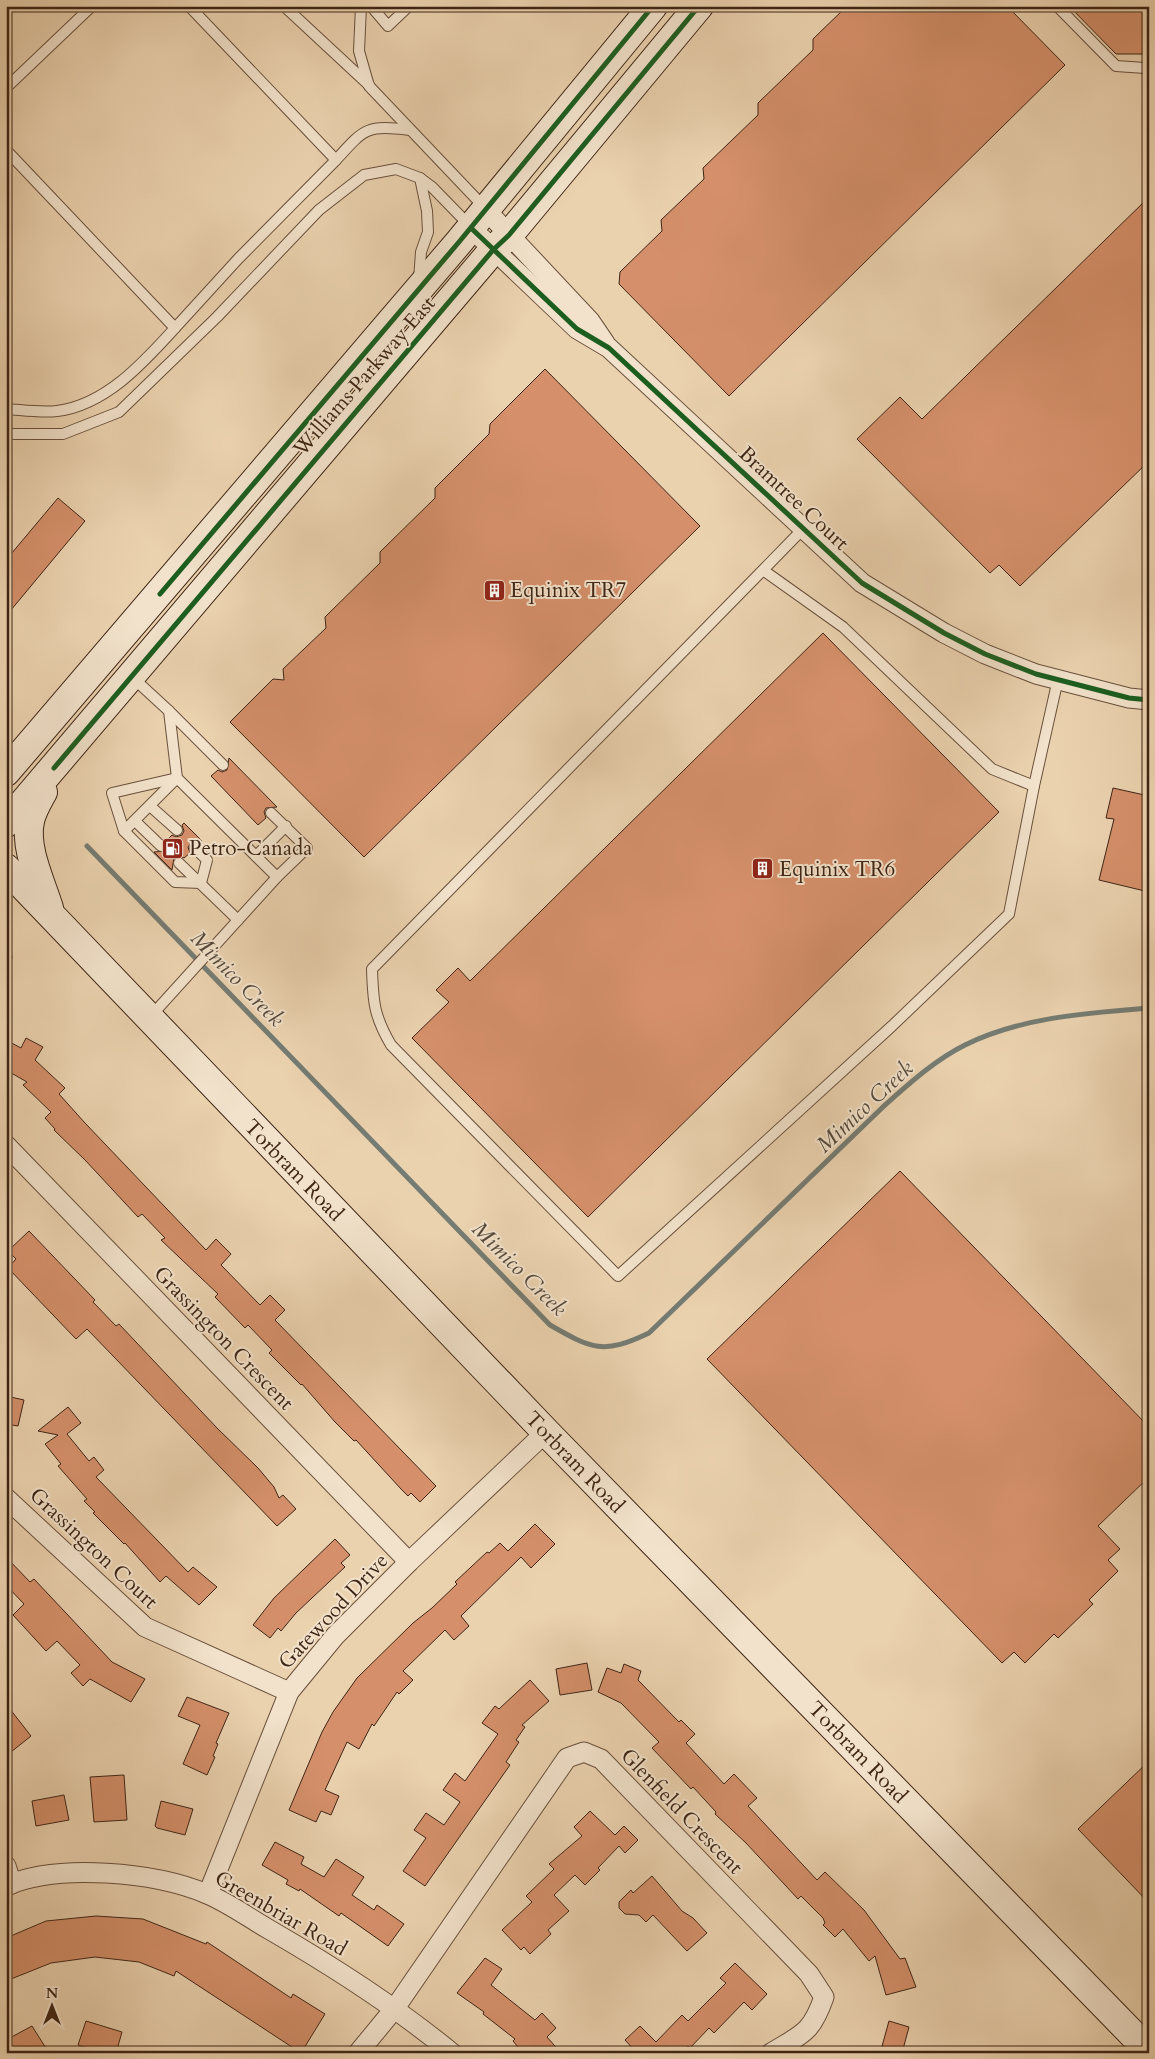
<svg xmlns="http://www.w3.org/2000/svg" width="1155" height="2059" viewBox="0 0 1155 2059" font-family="Cardo,serif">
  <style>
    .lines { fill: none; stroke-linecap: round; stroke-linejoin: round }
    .stream { stroke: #757c73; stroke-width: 5 }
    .building { fill: #d5906b; stroke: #3e2515 }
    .service-casing { stroke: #69503c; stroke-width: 12 }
    .minor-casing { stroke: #69503c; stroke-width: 21 }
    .secondary-casing { stroke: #3e2515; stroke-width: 30 }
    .path { stroke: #3e2515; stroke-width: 3; stroke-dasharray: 4 2.5; stroke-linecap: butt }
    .service { stroke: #f2e2cb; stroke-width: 10 }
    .minor { stroke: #f2e2cb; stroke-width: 19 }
    .secondary { stroke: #f2e2cb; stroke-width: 28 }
    .cycleway-casing { stroke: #f2e2cb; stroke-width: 8 }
    .cycleway { stroke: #1b5e20; stroke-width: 5 }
    .labels { text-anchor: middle; stroke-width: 4; stroke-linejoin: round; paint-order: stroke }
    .street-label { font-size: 21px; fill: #3e2515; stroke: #f2e2cb }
    .poi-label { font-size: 21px; fill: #3e2515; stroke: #f2e2cb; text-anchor: start }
    .water-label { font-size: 22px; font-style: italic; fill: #55493c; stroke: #f2e2cb }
  </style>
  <rect width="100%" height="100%" fill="#ebd2af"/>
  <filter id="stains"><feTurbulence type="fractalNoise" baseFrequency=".004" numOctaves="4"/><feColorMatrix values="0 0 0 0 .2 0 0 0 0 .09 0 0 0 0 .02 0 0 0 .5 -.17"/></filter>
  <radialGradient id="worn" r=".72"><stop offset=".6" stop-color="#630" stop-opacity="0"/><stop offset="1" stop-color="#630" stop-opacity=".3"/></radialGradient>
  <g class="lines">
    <!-- stream -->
    <path class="stream" d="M87 846 550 1325C592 1349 603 1355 649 1333L885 1105C910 1083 935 1060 965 1045 1022 1017 1087 1013 1149 1008"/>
  </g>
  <!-- building -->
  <g class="building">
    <polygon points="847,6 1007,6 1065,65 729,396 619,284 620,272 662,231 661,220 704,179 703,168 758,115 758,103 813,50 813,39"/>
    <polygon points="1069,6 1149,6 1149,50 1145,54 1116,54"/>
    <polygon points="1149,197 1149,461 1020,586 999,565 990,573 857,439 900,397 922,419"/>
    <polygon points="545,369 700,526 364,857 230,722 273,679 284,680 283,669 326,628 325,617 380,563 380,552 435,498 435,488 489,434 490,424"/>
    <polygon points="58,498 85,521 6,616 6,560"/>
    <polygon points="823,633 999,812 588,1217 412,1038 449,1002 436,990 458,968 470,981"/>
    <polygon points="229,758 277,807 266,808 264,812 266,818 258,825 211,776 218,770 222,772 227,770"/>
    <polygon points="1113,788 1149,796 1149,892 1099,880 1114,819 1106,818"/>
    <polygon points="184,823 202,841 200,843 191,843 188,847 190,853 184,858 180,856 174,858 172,870 154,852 166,851 168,847 166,841 172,835 176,837 182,835 184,831 182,825"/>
    <polygon points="26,1038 43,1047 35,1060 65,1088 59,1094 85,1123 206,1250 216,1239 231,1254 221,1265 260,1305 270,1295 285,1310 275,1320 436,1486 420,1502 411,1493 408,1496 401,1489 356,1440 354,1441 335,1422 302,1384 301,1385 269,1353 272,1350 248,1325 245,1328 215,1297 218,1294 161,1240 165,1238 142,1214 138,1217 85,1160 54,1130 55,1129 45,1118 51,1112 23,1085 27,1082 6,1070 6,1040 21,1048"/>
    <polygon points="900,1171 1149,1427 1149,1477 1098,1526 1120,1549 1108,1560 1118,1571 1089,1600 1093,1604 1058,1638 1054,1634 1025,1663 1014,1652 1002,1663 707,1359"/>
    <polygon points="29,1231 95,1300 93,1302 116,1326 119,1324 217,1428 258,1468 274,1487 279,1498 283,1495 296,1509 277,1526 87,1329 76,1339 8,1268 16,1259 8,1251"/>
    <polygon points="6,1396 24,1400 18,1426 6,1424"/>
    <polygon points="68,1407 81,1423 67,1434 89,1461 94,1457 104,1470 96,1477 188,1572 193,1567 217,1587 199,1605 166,1576 160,1582 125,1543 124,1544 93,1513 95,1512 84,1501 87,1499 58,1466 61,1464 45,1444 58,1435 38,1431"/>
    <polygon points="535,1524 555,1544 531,1568 521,1557 461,1616 469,1626 454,1640 445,1630 403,1671 413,1680 399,1694 397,1692 374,1726 372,1724 359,1749 347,1742 325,1790 339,1796 331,1815 321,1811 316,1822 289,1810 322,1732 333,1712 357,1678 413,1623 432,1608 457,1584 455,1582 487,1552 489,1553 500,1543 508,1551"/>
    <polygon points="335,1539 350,1555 341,1563 345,1567 296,1613 281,1631 278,1628 270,1638 253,1625 274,1598"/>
    <polygon points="6,1557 30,1582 34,1579 112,1662 145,1679 131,1702 90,1679 83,1686 71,1673 80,1665 57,1641 46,1651 13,1615 24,1604 6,1585"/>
    <polygon points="587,1663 592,1690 560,1695 556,1669"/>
    <polygon points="624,1664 641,1671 638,1680 679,1722 681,1720 695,1734 686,1743 724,1784 734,1774 757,1798 748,1806 817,1880 825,1872 864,1910 900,1959 905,1958 916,1987 886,1995 875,1956 869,1961 843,1929 835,1937 823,1925 825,1923 823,1918 801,1896 798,1899 746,1843 715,1814 716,1812 693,1787 691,1789 652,1748 659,1742 621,1703 598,1692 607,1668 621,1673"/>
    <polygon points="530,1680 549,1701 522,1725 525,1727 516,1740 519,1742 506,1762 510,1765 425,1886 403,1871 426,1838 414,1830 426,1813 444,1825 460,1802 443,1790 455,1773 465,1781 498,1734 482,1723 495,1706 499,1709"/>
    <polygon points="187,1697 229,1713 216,1743 218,1744 213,1756 215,1757 207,1775 183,1764 200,1725 178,1716"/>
    <polygon points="6,1704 31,1736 6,1756"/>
    <polygon points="1149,1761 1149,1903 1078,1829"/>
    <polygon points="124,1775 127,1820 94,1822 90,1777"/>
    <polygon points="64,1795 69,1820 36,1826 32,1801"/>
    <polygon points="161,1801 193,1809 185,1835 157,1828 155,1826"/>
    <polygon points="590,1811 615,1835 624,1826 638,1840 625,1853 619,1846 598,1868 600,1870 585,1885 575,1875 554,1895 569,1911 548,1930 551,1934 530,1954 524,1947 521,1950 502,1930 532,1902 526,1896 554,1869 549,1864 582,1836 574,1827"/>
    <polygon points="275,1842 304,1857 301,1864 324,1877 336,1859 364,1877 352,1895 374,1910 377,1905 404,1924 388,1946 341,1913 339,1916 300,1889 299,1891 286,1884 288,1880 262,1865"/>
    <polygon points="652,1876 682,1911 693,1918 707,1933 687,1951 653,1915 646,1922 639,1915 625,1914 619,1908 619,1902 631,1890 633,1893"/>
    <polygon points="96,1916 143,1919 206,1944 207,1942 291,1998 293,1994 325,2014 301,2053 176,1971 174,1976 139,1962 95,1957 51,1963 6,1981 6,1938 46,1921"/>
    <polygon points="485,1958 502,1969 491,1985 535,2020 542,2013 556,2028 547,2037 561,2053 523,2053 513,2041 515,2039 483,2014 484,2012 457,1993"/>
    <polygon points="735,1963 767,1994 752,2010 744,2002 714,2033 709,2028 690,2048 688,2046 682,2053 676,2053 671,2048 666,2053 637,2053 625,2040 640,2026 656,2042 682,2015 688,2021 726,1983 720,1978"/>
    <polygon points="86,2021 122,2032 116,2053 102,2053 78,2045"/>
    <polygon points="889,2021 909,2027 902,2053 881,2050"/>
    <polygon points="32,2026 49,2053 6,2053 6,2040"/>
  </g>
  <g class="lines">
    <defs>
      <g id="service">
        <polyline points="284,6 369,85"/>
        <polyline points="361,6 359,51 369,86 485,208"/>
        <polyline points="371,6 388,26 409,6"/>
        <polyline points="1057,6 1116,66 1145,68 1149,65"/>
        <polyline points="6,88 92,6"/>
        <polyline points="6,150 175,328 238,259 336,160 189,6"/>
        <path d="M336 160C365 128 366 125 410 130"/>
        <polyline points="419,280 421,252 428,232 427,211 420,178"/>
        <path d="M6 409C22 410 41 413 57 411 106 405 144 362 175 328"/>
        <polyline points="6,434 63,434 119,412 217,317 319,210 364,175 396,169 420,178 432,187 470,226"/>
        <path d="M763 570 843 627 992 769 1034 786 1009 914 892 1026 618 1276 391 1045C374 1016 373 1002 372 969L763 570 803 529"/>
        <polyline points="131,676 169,711 177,778 277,877 151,1016"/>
        <polyline points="169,711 223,765"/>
        <polyline points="177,778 112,793 124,831 175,882 201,883 207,860 195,848"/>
        <polyline points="1034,786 1058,679"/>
        <polyline points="150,806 177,830"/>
        <polyline points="271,813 307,848 277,877"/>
        <polyline points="135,821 161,846"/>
        <polyline points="124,831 176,779"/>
        <polyline points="256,856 286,826"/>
        <polyline points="179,863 238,920"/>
      </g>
      <g id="minor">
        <polyline points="485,209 590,321 605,343"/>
        <polyline points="471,228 577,329 609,348 862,583 944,633 985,654 1036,674 1129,698 1149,700"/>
        <polyline points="6,1145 409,1562"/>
        <polyline points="6,1498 145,1627 289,1692"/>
        <polyline points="6,1866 12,1884"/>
        <path d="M6 1886C58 1863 155 1872 207 1894 229 1903 249 1918 270 1930 334 1967 395 2006 452 2053"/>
        <polyline points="208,1894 289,1692 335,1636 409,1562 546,1432"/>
        <path d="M358 2053 395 2008 567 1758 584 1752 601 1759 809 1974 824 1997C811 2034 802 2034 771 2053"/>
      </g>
      <g id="secondary">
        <polyline points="6,772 459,242 653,6"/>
        <path d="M43 792C38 801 32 811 30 821 24 848 41 882 49 908"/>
        <polyline points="6,823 493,250 509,235 699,6"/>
        <polyline points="6,868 546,1432 1149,2051"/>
      </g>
    </defs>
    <!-- service casing -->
    <use href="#service" class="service-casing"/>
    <!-- minor casing -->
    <use href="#minor" class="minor-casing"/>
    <!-- secondary casing -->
    <use href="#secondary" class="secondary-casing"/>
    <!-- path -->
    <polyline class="path" points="6,957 13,957"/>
    <!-- service -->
    <use href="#service" class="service"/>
    <!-- minor -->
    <use href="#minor" class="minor"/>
    <!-- secondary -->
    <use href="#secondary" class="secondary"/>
    <defs>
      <g id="cycleway">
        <polyline points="471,228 577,329 609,348 862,583 944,633 985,654 1036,674 1129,698 1149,700"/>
        <polyline points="160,594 459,242 653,6"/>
        <polyline points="54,768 493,250 509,235 699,6"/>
      </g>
    </defs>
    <!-- cycleway casing -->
    <use href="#cycleway" class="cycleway-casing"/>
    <!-- cycleway -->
    <use href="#cycleway" class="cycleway"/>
  </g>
  <!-- icons -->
  <defs>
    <symbol id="building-square" viewBox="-11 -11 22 22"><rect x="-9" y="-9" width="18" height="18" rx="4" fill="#8f2418" stroke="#f2e2cb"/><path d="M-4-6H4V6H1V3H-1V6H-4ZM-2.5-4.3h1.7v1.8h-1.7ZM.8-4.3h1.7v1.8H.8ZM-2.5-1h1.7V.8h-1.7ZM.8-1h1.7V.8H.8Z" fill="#fff"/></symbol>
    <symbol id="fuel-square" viewBox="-11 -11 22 22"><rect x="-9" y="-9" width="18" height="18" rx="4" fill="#8f2418" stroke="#f2e2cb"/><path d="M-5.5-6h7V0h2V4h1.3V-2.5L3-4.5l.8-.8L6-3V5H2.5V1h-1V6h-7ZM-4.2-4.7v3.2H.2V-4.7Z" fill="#fff"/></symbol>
  </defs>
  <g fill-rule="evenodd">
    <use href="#building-square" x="482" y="578" width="25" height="25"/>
    <use href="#fuel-square" x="160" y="836" width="25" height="25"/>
    <use href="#building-square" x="750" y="856" width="25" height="25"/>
  </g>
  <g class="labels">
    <!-- street labels -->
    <g class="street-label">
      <text transform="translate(364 376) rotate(-49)" y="7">Williams Parkway East</text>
      <text transform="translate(794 498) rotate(43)" y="7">Bramtree Court</text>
      <text transform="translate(294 1170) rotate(46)" y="7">Torbram Road</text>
      <text transform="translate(224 1338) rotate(46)" y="7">Grassington Crescent</text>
      <text transform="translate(575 1462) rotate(46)" y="7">Torbram Road</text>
      <text transform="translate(94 1548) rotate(43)" y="7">Grassington Court</text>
      <text transform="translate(333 1611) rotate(-47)" y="7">Gatewood Drive</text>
      <text transform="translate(858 1752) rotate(46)" y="7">Torbram Road</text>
      <text transform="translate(682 1811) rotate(46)" y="7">Glenfield Crescent</text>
      <text transform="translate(281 1913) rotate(30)" y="7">Greenbriar Road</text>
    </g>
    <!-- poi labels -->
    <g class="poi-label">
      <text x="510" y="597">Equinix TR7</text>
      <text x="189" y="855">Petro-Canada</text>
      <text x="779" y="876">Equinix TR6</text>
    </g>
    <!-- water labels -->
    <g class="water-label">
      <text transform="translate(238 978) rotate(46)" y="8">Mimico Creek</text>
      <text transform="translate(864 1106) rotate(-43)" y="8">Mimico Creek</text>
      <text transform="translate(520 1268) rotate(45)" y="8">Mimico Creek</text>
    </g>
  </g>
  <!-- margin -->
  <rect width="1155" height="2059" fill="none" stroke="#ebd2af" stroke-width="25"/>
  <rect x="8" y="8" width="1140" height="2044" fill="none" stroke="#3e2515" stroke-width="2.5"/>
  <rect x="12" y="12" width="1130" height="2034" fill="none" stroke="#3e2515"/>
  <!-- north arrow -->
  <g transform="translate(52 2006)" stroke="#f2e2cb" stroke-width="4" paint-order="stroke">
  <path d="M0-4L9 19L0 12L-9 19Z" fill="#3e2515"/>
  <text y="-8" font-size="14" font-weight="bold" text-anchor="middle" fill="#3e2515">N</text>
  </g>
  <rect width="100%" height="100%" filter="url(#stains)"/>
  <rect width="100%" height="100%" fill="url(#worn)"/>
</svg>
